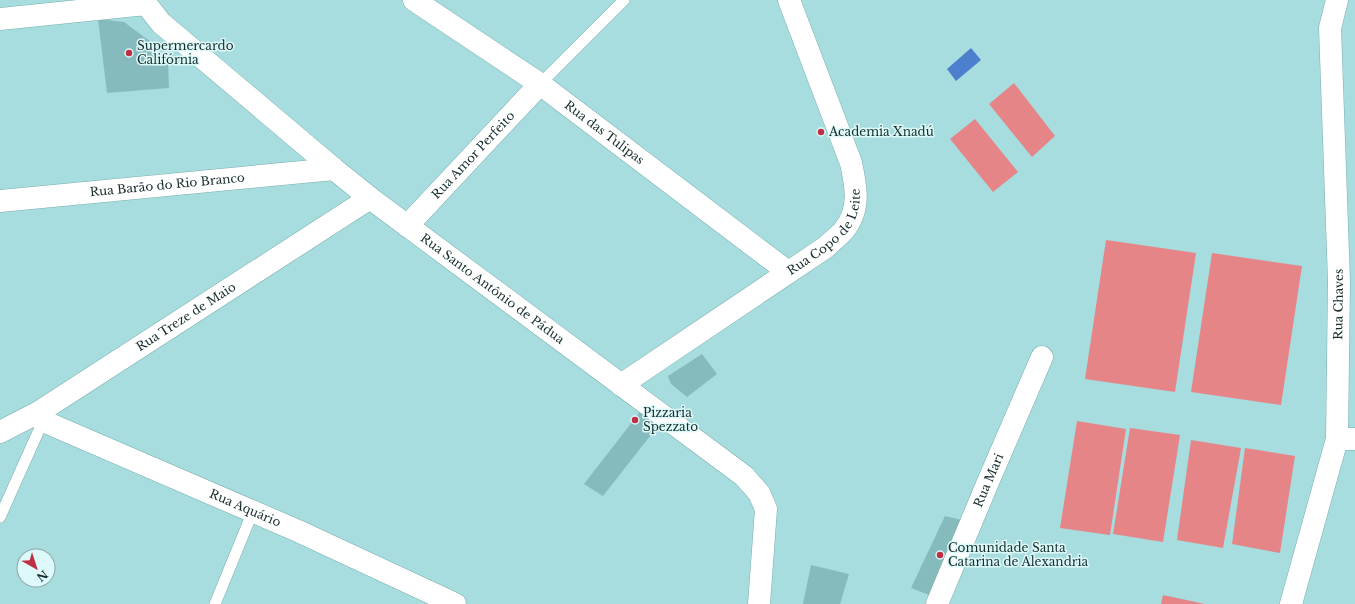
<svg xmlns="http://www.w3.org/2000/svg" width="1355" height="604" viewBox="0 0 1355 604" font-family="'Libre Baskerville',serif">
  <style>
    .green { fill: #e68588 }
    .water { fill: #4c80cf }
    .building { fill: #86bbbd }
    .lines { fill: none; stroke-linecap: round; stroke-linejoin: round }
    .lane-casing { stroke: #79aeb0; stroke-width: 12 }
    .street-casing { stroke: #79aeb0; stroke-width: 23 }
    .secondary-casing { stroke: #79aeb0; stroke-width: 23 }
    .lane { stroke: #fff; stroke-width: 11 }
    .street { stroke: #fff; stroke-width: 22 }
    .secondary { stroke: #fff; stroke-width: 22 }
    .poi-dot { fill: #bf2f43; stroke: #def9f9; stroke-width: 1.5 }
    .labels { text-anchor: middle; stroke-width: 3; stroke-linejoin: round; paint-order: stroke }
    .poi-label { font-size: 12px; fill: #172d2d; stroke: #def9f9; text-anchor: start }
    .street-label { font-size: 12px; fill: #172d2d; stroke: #def9f9 }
  </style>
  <rect width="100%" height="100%" fill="#a7dddf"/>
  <!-- green -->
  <g class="green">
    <polygon points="1014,83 1055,136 1032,157 989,104"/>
    <polygon points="975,119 1018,172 993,192 950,139"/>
    <polygon points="1106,240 1196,253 1175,392 1085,379"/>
    <polygon points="1212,253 1302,266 1281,405 1191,392"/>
    <polygon points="1077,421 1126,429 1110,535 1060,528"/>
    <polygon points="1130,428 1180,435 1163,542 1113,534"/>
    <polygon points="1191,440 1241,448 1223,548 1177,540"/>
    <polygon points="1245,448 1295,456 1280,553 1232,544"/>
    <polygon points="1163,595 1205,604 1161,604"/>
  </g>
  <!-- water -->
  <polygon class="water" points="971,48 981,60 956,81 947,69"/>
  <!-- building -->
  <g class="building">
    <polygon points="98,19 124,22 155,45 155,60 168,61 169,88 107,93"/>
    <polygon points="702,354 717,374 687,397 671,384 668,376"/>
    <polygon points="643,408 661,422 603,496 584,484"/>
    <polygon points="945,516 966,521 937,598 911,588"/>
    <polygon points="811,565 849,574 840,604 803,604"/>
  </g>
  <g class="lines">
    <defs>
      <g id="lane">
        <polyline points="540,84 624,0"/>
        <polyline points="0,517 43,421"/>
        <polyline points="215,604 253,511"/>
      </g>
      <g id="street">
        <path id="s1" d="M414 0 540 84 788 272"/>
        <path id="s2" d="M0 201 334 169"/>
        <path id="s3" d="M407 226 540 84"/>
        <path id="s4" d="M621 385 826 247C832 241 839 236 844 230 861 209 856 186 851 163L789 0"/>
        <path id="s5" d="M39 412 43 421 298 531 455 604"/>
        <path id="s6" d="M0 432 39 412 370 198"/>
        <polyline points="1337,439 1355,439"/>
        <path id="s7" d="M937 604 988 482 1042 357"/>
        <path id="s8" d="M1291 604 1337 439 1339 281 1330 28 1337 0"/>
      </g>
      <g id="secondary">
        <path id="s9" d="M0 19 146 4 161 23 334 169 370 198 744 476 759 493 766 509 759 604"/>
      </g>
    </defs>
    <!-- lane casing -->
    <use href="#lane" class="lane-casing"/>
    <!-- street casing -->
    <use href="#street" class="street-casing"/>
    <!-- secondary casing -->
    <use href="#secondary" class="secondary-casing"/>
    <!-- lane -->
    <use href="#lane" class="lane"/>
    <!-- street -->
    <use href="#street" class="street"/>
    <!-- secondary -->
    <use href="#secondary" class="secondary"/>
  </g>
  <!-- markers -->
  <g class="poi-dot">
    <circle cx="129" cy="53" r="4"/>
    <circle cx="821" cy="132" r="4"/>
    <circle cx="635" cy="420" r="4"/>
    <circle cx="940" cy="555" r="4"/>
  </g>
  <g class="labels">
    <!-- poi labels -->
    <g class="poi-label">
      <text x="137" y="50">Supermercardo<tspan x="137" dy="14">Califórnia</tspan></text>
      <text x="829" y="136">Academia Xnadú</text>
      <text x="643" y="417">Pizzaria<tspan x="643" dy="14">Spezzato</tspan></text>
      <text x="948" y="552">Comunidade Santa<tspan x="948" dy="14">Catarina de Alexandria</tspan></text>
    </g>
    <!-- street labels -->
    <g class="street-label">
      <text dy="4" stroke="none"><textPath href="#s1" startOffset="232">Rua das Tulipas</textPath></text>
      <text dy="4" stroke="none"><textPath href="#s3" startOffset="97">Rua Amor Perfeito</textPath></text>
      <text dy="4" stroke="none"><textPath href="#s2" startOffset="168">Rua Barão do Rio Branco</textPath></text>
      <text dy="4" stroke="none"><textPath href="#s4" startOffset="259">Rua Copo de Leite</textPath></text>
      <text dy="4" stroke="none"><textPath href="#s9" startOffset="596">Rua Santo Antônio de Pádua</textPath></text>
      <text dy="4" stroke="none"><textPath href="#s8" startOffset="306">Rua Chaves</textPath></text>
      <text dy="4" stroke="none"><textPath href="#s6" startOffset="219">Rua Treze de Maio</textPath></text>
      <text dy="4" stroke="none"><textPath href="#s7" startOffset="134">Rua Mari</textPath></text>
      <text dy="4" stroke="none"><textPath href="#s5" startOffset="230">Rua Aquário</textPath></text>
    </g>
  </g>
  <!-- north arrow -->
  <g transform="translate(36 568) rotate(141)"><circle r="19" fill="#def9f9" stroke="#8ea7a7"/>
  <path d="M0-3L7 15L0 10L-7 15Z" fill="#bf2f43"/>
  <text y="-6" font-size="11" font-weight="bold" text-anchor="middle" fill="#172d2d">N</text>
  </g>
</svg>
